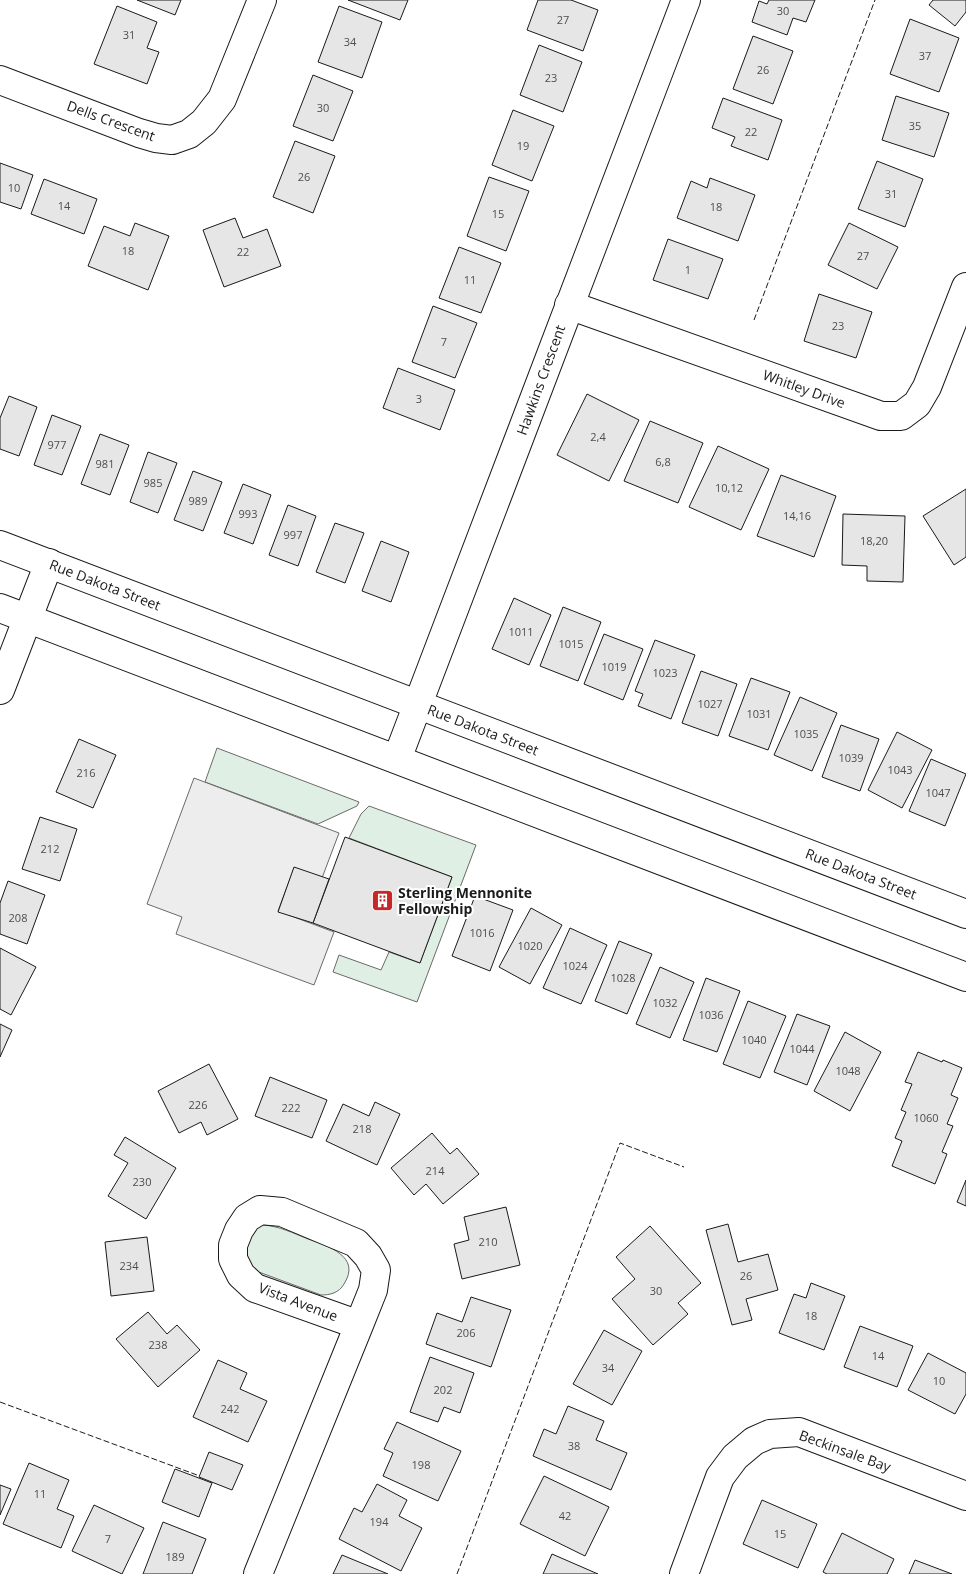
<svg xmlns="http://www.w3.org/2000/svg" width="966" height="1574" viewBox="0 0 966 1574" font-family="'Open Sans',sans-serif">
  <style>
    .green { fill: #e0efe3; stroke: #6a6a6a }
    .parking { fill: #ededed; stroke: #6a6a6a }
    .building { fill: #e6e6e6; stroke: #1a1a1a }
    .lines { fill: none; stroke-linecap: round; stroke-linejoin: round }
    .minor-casing { stroke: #1a1a1a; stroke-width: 30 }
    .secondary-casing { stroke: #1a1a1a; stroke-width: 30 }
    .minor { stroke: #fff; stroke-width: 28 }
    .secondary { stroke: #fff; stroke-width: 28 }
    .fence { stroke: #1a1a1a; stroke-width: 1; stroke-dasharray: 6 2.5; stroke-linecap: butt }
    .labels { text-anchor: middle; stroke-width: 4; stroke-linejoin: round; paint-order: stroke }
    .number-label { font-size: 11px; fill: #4d4d4d }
    .street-label { font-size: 14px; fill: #1a1a1a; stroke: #fff }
    .poi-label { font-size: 14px; font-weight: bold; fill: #1a1a1a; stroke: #fff; text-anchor: start }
  </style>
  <rect width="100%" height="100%" fill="#fff"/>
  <!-- green -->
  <g class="green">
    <polygon points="217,748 359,802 357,806 318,824 205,782"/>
    <polygon points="369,806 476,845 417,1002 333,972 339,955 381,970 389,952 420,963 452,877 349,838 361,814"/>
    <path d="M263 1225C279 1226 293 1233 308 1239 327 1246 362 1256 344 1284 339 1293 330 1295 321 1295L256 1271 245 1260C244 1244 246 1231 263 1225Z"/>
  </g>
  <!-- parking -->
  <polygon class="parking" points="194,778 339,833 322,878 294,868 278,911 334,932 314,985 176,934 182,917 147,904"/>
  <!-- building -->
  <g class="building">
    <polygon points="137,0 181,0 175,15"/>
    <polygon points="348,0 408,0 400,20"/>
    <polygon points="538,0 571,0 598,10 583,51 527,30"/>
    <polygon points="769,0 815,0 806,22 793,18 787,35 752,22 759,1 767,4"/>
    <polygon points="933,0 966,0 966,12 955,26 929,5"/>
    <polygon points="117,6 157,22 147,48 159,52 147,84 94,64"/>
    <polygon points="339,6 382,22 362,78 318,62"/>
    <polygon points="910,19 959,38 939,92 890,74"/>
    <polygon points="753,36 793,51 773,104 733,89"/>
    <polygon points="539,45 582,62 563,112 520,95"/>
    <polygon points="313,75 353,91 333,141 293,126"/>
    <polygon points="896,96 949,113 934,157 882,140"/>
    <polygon points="723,98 782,120 768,160 731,146 735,137 712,128"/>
    <polygon points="513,110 554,126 532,181 492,165"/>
    <polygon points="295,141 335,156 313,213 273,197"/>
    <polygon points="877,161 923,179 905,227 858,209"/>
    <polygon points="0,163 33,175 21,209 0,202"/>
    <polygon points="489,177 529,191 506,251 467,236"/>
    <polygon points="710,178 755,195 738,241 677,218 691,181 707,188"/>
    <polygon points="44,179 97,199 84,234 31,214"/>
    <polygon points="235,218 243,238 267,229 281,266 224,287 203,230"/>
    <polygon points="135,223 169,236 148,290 88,266 104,226 130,236"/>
    <polygon points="849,223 898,247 877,289 828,265"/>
    <polygon points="668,239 723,259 708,299 653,280"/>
    <polygon points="459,247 501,263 481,313 439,298"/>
    <polygon points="819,294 872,312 856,358 804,341"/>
    <polygon points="433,306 477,323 455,378 412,362"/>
    <polygon points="398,368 455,390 440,430 383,408"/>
    <polygon points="587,394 639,420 609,481 557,455"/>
    <polygon points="9,396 37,407 19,456 0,449 0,418"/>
    <polygon points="52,415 81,426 62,475 34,465"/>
    <polygon points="650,421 703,443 678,503 624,481"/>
    <polygon points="100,434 129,445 110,495 81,484"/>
    <polygon points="718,446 769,469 741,530 689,507"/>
    <polygon points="148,452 177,463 158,513 130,502"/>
    <polygon points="193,471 222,482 203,531 174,520"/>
    <polygon points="781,475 836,496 814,557 757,536"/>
    <polygon points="243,484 271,495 253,544 224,533"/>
    <polygon points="966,489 966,557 954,565 923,516"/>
    <polygon points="288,505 316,516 298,566 269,555"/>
    <polygon points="843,514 905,516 903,582 867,581 867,566 842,565"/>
    <polygon points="335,523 364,533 345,583 316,572"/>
    <polygon points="381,541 409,552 391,602 362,591"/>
    <polygon points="514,598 551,615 529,665 492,649"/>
    <polygon points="563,607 601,622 578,681 540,666"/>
    <polygon points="604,634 643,649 623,700 584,684"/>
    <polygon points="655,640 695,655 671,719 638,706 643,694 635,691"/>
    <polygon points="701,671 737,684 718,736 682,723"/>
    <polygon points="751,678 790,692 768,750 729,736"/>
    <polygon points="800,697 837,713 812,771 774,755"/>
    <polygon points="841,725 879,739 860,791 822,777"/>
    <polygon points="897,732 932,750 902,808 868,790"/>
    <polygon points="79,739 116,755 93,808 56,792"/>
    <polygon points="931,759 966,774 945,826 909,811"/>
    <polygon points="40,817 77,829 60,881 22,869"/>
    <polygon points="345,837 452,877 420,963 313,923"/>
    <polygon points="294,867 329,879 313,923 278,912"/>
    <polygon points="8,881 45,895 27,944 0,934 0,903"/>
    <polygon points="475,896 513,910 490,971 452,956"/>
    <polygon points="531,908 562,925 530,984 499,967"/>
    <polygon points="570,928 607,945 581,1004 543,988"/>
    <polygon points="619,941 652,954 627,1014 595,1001"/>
    <polygon points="0,948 36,967 11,1015 0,1009"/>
    <polygon points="660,967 694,982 670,1038 636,1024"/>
    <polygon points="706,978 740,991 717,1052 683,1040"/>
    <polygon points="748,1001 786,1016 760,1078 723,1064"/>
    <polygon points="797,1014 830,1026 807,1085 774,1072"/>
    <polygon points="0,1024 12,1030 0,1057"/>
    <polygon points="845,1032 881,1052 850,1111 814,1091"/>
    <polygon points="918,1052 942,1062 943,1060 962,1068 951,1095 958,1098 947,1124 953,1126 942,1152 947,1154 935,1184 892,1166 902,1141 895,1138 906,1112 901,1110 912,1084 905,1082"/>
    <polygon points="209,1064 238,1119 207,1135 201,1122 179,1133 158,1091"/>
    <polygon points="270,1077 327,1100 312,1138 255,1116"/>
    <polygon points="375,1102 400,1114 377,1165 326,1141 343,1104 369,1116"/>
    <polygon points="432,1133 450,1154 457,1148 479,1174 443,1204 426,1184 414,1195 391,1168"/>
    <polygon points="125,1137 176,1168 146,1219 108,1196 128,1163 114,1155"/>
    <polygon points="966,1180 966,1206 957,1202"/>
    <polygon points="506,1207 520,1265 462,1279 454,1244 469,1240 464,1217"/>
    <polygon points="728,1224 738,1262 768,1254 778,1290 746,1299 752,1320 732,1325 706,1230"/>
    <polygon points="650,1226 701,1283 678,1303 688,1314 653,1345 612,1299 635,1279 616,1257"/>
    <polygon points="147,1237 154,1291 111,1296 105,1242"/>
    <polygon points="811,1283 845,1296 824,1350 779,1333 794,1294 806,1298"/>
    <polygon points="471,1297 511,1310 491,1367 426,1344 437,1313 462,1322"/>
    <polygon points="148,1312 167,1334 177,1325 200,1350 158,1387 116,1339"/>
    <polygon points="860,1326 913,1346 897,1387 844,1367"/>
    <polygon points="604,1330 642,1351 612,1405 573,1384"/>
    <polygon points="928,1353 966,1373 966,1394 955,1414 908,1390"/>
    <polygon points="430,1357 474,1373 460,1413 444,1407 438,1422 410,1412"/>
    <polygon points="218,1360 247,1373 240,1389 267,1401 248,1442 193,1417"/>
    <polygon points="568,1406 604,1421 596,1440 627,1453 611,1490 533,1456 544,1429 556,1434"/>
    <polygon points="397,1422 461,1451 438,1501 383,1476 393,1453 384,1449"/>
    <polygon points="209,1452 243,1465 232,1490 199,1477"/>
    <polygon points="29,1463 69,1480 57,1509 74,1516 61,1548 3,1524"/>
    <polygon points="175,1469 212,1483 199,1517 162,1502"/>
    <polygon points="544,1476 609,1507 585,1556 520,1524"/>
    <polygon points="377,1484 407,1500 399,1516 422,1528 401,1571 339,1539 354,1508 362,1512"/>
    <polygon points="0,1485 11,1489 0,1515"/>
    <polygon points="762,1500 817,1524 798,1568 743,1544"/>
    <polygon points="94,1505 144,1528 122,1574 72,1551"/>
    <polygon points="163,1522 206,1539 192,1574 143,1574"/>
    <polygon points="842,1533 894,1559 887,1574 827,1574 823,1572"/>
    <polygon points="552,1554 598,1574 543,1574"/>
    <polygon points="342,1555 388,1574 333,1574"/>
    <polygon points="915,1560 952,1574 909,1574"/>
  </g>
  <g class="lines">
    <defs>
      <g id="minor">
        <polyline points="0,80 139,133 156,138 172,140 189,134 204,122 222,99 262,0"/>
        <polyline points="569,305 881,416 901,416 917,404 927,387 966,287"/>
        <polyline points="0,690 49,563"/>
        <polyline points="397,759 686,0"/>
        <polyline points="258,1574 359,1325 373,1290 376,1270 368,1256 356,1243 282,1212 260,1210 247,1218 239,1230 233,1245 233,1259 241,1275 255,1288 359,1325"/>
        <polyline points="684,1574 720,1477 735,1457 754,1441 770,1434 799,1432 966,1496"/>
      </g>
      <g id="secondary">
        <polyline points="0,545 966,914"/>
        <polyline points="0,608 966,977"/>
      </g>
    </defs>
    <!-- minor casing -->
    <use href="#minor" class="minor-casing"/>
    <!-- secondary casing -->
    <use href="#secondary" class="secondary-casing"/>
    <!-- minor -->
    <use href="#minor" class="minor"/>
    <!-- secondary -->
    <use href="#secondary" class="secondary"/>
    <!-- fence -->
    <g class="fence">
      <polyline points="754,320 875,0"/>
      <polyline points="0,1402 197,1475"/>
      <polyline points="457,1574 620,1143 684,1167"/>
    </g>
  </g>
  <!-- icons -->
  <defs>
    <symbol id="building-square" viewBox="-11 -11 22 22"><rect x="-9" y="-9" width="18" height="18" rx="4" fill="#c62828" stroke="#fff"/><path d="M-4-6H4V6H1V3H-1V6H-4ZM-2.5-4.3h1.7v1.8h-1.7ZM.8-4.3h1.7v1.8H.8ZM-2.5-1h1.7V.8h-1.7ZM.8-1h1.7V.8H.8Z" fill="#fff"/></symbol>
  </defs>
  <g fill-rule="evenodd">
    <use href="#building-square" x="370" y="888" width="25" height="25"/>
  </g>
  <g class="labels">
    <!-- number labels -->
    <g class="number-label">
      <text x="783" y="15">30</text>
      <text x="563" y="24">27</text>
      <text x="129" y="39">31</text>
      <text x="350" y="46">34</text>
      <text x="925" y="60">37</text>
      <text x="763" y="74">26</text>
      <text x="551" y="82">23</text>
      <text x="323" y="112">30</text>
      <text x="915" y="130">35</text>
      <text x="751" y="136">22</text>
      <text x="523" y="150">19</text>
      <text x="304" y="181">26</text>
      <text x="14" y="192">10</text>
      <text x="891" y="198">31</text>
      <text x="64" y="210">14</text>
      <text x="716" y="211">18</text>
      <text x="498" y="218">15</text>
      <text x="128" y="255">18</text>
      <text x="243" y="256">22</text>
      <text x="863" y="260">27</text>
      <text x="688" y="274">1</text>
      <text x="470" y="284">11</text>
      <text x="838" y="330">23</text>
      <text x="444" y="346">7</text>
      <text x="419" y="403">3</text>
      <text x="598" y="441">2,4</text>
      <text x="57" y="449">977</text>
      <text x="663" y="466">6,8</text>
      <text x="105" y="468">981</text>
      <text x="153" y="487">985</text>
      <text x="729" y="492">10,12</text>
      <text x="198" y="505">989</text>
      <text x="248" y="518">993</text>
      <text x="797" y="520">14,16</text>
      <text x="293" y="539">997</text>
      <text x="874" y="545">18,20</text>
      <text x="521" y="636">1011</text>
      <text x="571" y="648">1015</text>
      <text x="614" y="671">1019</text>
      <text x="665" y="677">1023</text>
      <text x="710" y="708">1027</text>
      <text x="759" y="718">1031</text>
      <text x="806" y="738">1035</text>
      <text x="851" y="762">1039</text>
      <text x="900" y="774">1043</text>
      <text x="86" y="777">216</text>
      <text x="938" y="797">1047</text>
      <text x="50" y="853">212</text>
      <text x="18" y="922">208</text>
      <text x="482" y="937">1016</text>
      <text x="530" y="950">1020</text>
      <text x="575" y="970">1024</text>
      <text x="623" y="982">1028</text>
      <text x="665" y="1007">1032</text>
      <text x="711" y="1019">1036</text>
      <text x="754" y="1044">1040</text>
      <text x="802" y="1053">1044</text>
      <text x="848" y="1075">1048</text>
      <text x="198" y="1109">226</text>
      <text x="291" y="1112">222</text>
      <text x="926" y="1122">1060</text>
      <text x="362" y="1133">218</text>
      <text x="435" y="1175">214</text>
      <text x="142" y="1186">230</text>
      <text x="488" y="1246">210</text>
      <text x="129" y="1270">234</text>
      <text x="746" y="1280">26</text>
      <text x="656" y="1295">30</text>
      <text x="811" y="1320">18</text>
      <text x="466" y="1337">206</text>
      <text x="158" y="1349">238</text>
      <text x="878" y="1360">14</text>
      <text x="608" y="1372">34</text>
      <text x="939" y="1385">10</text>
      <text x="443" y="1394">202</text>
      <text x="230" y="1413">242</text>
      <text x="574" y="1450">38</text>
      <text x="421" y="1469">198</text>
      <text x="40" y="1498">11</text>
      <text x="565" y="1520">42</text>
      <text x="379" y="1526">194</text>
      <text x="780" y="1538">15</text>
      <text x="108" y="1543">7</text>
      <text x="175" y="1561">189</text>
    </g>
    <!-- street labels -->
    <g class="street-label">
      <text transform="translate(111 121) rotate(20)" y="5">Dells Crescent</text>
      <text transform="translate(541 380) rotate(-70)" y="5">Hawkins Crescent</text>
      <text transform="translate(804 389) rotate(20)" y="5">Whitley Drive</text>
      <text transform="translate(105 585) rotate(21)" y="5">Rue Dakota Street</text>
      <text transform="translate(483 730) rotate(21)" y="5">Rue Dakota Street</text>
      <text transform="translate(861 874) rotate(21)" y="5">Rue Dakota Street</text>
      <text transform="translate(298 1302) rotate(21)" y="5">Vista Avenue</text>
      <text transform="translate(845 1451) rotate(20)" y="5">Beckinsale Bay</text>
    </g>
    <!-- poi labels -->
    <g class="poi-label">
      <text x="398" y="898">Sterling Mennonite<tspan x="398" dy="16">Fellowship</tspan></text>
    </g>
  </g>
</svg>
